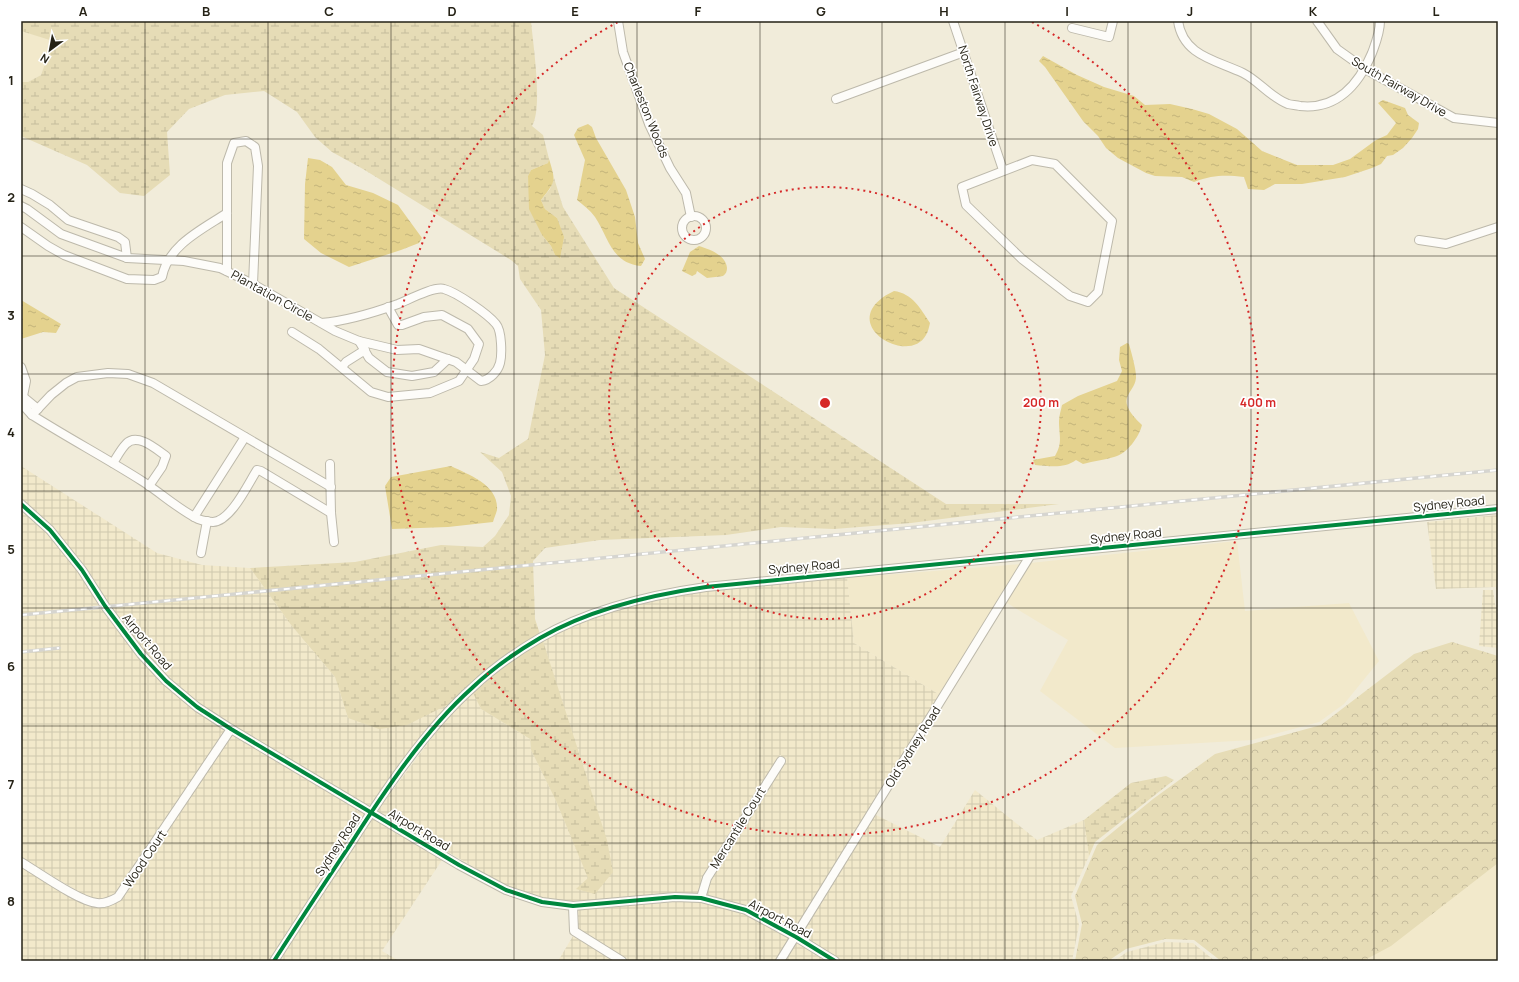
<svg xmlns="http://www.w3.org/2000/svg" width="1519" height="982" viewBox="0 0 1519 982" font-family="Manrope,sans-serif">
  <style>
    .built { fill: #f2e9cb }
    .industrial { fill: url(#industrial-grid) }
    .forest { fill: url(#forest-crowns) }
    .wetland { fill: url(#wetland-marsh) }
    .water { fill: url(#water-ripples) }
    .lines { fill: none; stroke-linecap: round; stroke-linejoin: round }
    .minor-casing { stroke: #bdb9ab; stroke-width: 10 }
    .minor { stroke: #fdfcf9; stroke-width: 8 }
    .rail-casing { stroke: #d6d5d0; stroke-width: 3.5 }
    .rail { stroke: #fff; stroke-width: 2; stroke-dasharray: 6; stroke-linecap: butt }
    .cycleway-casing { stroke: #fff; stroke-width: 6 }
    .cycleway { stroke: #00873e; stroke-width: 4 }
    .grid { fill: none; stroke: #252216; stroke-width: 1; stroke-opacity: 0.55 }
    .ring { fill: none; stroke: #d62828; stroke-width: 2; stroke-dasharray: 2 4 }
    .labels { text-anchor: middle; stroke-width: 3.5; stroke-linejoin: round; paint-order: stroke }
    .street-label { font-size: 12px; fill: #252216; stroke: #fff }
    .centre { fill: #d62828; stroke: #fff; stroke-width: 2 }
    .ring-label { font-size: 12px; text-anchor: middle; font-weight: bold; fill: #d62828; stroke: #fff; stroke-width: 3.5; stroke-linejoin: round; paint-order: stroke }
    .neatline { fill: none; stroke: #252216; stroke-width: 1.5 }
    .grid-label { font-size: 13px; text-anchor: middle; font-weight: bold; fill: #252216 }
  </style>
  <defs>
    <pattern id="industrial-grid" width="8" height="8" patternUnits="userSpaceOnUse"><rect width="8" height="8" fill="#f2e9cb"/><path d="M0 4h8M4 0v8" fill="none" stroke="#cfc8ae"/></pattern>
    <pattern id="forest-crowns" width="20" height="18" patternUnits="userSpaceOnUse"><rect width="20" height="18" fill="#e6dcb6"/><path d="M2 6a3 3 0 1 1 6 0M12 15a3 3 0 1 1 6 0" fill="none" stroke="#c5bc9c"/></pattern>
    <pattern id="wetland-marsh" width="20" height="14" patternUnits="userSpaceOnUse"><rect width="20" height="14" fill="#e6dcb6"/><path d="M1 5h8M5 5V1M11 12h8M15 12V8" fill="none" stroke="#c5bc9c"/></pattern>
    <pattern id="water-ripples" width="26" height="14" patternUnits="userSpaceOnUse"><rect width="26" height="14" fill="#e4d28e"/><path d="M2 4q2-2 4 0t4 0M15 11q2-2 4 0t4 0" fill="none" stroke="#c3b47a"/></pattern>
  </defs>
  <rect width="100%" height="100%" fill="#f1ecda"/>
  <!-- built -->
  <g class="built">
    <polygon points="21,31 54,40 41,75 28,82 21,82"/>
    <polygon points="1237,541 1245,611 1349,603 1379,661 1344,704 1319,722 1252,740 1115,748 1040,691 1068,640 1007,603 1000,612 1030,563"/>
    <polygon points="1021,564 940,695 854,643 847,578"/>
    <polygon points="1498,862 1498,961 1362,961"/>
  </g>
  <!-- industrial -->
  <g class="industrial">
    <polygon points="21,466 157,553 202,565 250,568 291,625 335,677 348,718 451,704 440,714 412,750 370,807 233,726 200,704 169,678 144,652 109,604 86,567 53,527 21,499"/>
    <polygon points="21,509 47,533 79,572 102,609 138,657 163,684 195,711 226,731 116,894 108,898 98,899 86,896 21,857"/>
    <polygon points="1498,515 1498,599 1496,587 1436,589 1427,522"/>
    <polygon points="847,577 854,643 940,695 795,932 748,906 706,895 710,879 786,759 780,755 704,876 698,894 574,902 543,898 508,886 489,876 448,852 447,853 377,811 446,719 473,692 481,709 530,739 531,750 556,801 595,893 560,696 543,641 579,624 619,609 664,598 706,591"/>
    <polygon points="1483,590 1493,590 1498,623 1498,648 1479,646"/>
    <polygon points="232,735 365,814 269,961 21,961 21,867 82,903 97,907 108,906 119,901 128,891"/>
    <polygon points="975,790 1037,840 1084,820 1089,856 1071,896 1079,925 1072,961 843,961 801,936 877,812 876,815 940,847"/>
    <polygon points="372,818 442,860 382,951 399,961 278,961"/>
    <polygon points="675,902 700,902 744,914 790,939 776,961 630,961 578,929 577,910"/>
    <polygon points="573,936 614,961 558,961"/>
    <polygon points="1165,942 1193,943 1215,961 1114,961 1127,952"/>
    <polygon points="796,943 826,961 785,961"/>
  </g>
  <!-- forest -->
  <polygon class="forest" points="1452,642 1498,656 1498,863 1391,946 1363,961 1221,961 1194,940 1165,939 1126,949 1108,961 1075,961 1082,924 1075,896 1097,845 1153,799 1215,754 1321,725 1414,654"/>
  <!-- wetland -->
  <g class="wetland">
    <path d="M21 21H531C533 44 543 108 532 126L543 135 549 159 548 163 531 170 528 177 529 185 542 235 551 246 555 255 560 257 557 218 545 209 541 200 550 189 554 178 563 207 614 288 946 504H1059L911 523 834 529 781 527 726 535 600 540 545 548 533 561 535 619 540 634 504 657 470 684 451 703 407 725 379 729 348 718 335 677 291 625 250 568 355 562 441 545 483 547 495 536 509 515 511 496 502 472 480 452 499 458 528 439 545 355 541 310 520 279 518 266 511 260 363 169 332 152 315 137 297 112 264 91 225 95 189 109 167 132 170 175 144 196 120 193 87 165 21 136V82H28L41 75 53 41 21 31Z"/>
    <polygon points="543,641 607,840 613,872 595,894 576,889 588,878 556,801 531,750 530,739 481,709 473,693 508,663"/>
    <polygon points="1166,776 1174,780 1095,842 1089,856 1084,820 1131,783"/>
  </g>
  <!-- water -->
  <g class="water">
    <path d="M1043 56 1077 75 1104 87 1134 96 1145 105 1170 104 1192 109 1209 114 1237 129 1262 151 1297 165H1333L1350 159 1376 140 1387 135 1396 123 1378 103 1383 100 1405 108 1408 115 1419 123 1418 129 1412 138 1403 148 1393 155 1387 156 1381 164 1372 168 1345 177 1302 184H1275L1264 190 1248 189 1244 177C1225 175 1213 175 1194 182L1182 177 1155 176 1146 173 1118 158 1106 148 1098 136 1083 121 1045 67 1039 61Z"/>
    <path d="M588 124 592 127 596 138 626 190 635 217 638 243 645 259 641 266C611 263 609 238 595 217 590 210 583 205 577 200L585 160 574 135 578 128Z"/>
    <polygon points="308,158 320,160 332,167 346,185 373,193 398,205 422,238 419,243 401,250 349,267 321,253 304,239 305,184"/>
    <path d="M549 159C556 182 556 181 541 200L545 209 557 218 564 237 560 258 555 255 551 246 542 235 529 209 528 176 531 170 548 163Z"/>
    <path d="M699 246C709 249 726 255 727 268 727 271 726 274 723 276 719 277 712 277 707 278L697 271 696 274 692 276 682 271 690 252Z"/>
    <path d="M894 291C912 293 921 309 930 323 929 327 928 332 926 335 908 368 831 321 894 291Z"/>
    <polygon points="21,300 61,324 56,333 43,332 21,339"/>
    <path d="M1127 343 1129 344C1131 351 1137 372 1136 378 1135 387 1129 391 1127 398 1124 408 1136 419 1142 425 1139 437 1127 454 1114 457 1104 460 1094 461 1083 464L1076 460C1064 469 1050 466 1035 465L1033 460 1055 456C1063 442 1059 437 1059 421 1059 416 1061 410 1062 405L1078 396 1117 381 1122 371 1119 360 1120 347Z"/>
    <path d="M451 466C469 475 499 485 497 510 496 514 494 518 493 522L448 527 392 529 385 486 391 477Z"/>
  </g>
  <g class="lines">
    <defs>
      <g id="minor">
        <polyline points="618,21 623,52 649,124 670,168 686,193 691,217"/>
        <polyline points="953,21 1003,170"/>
        <path d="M1178 21C1183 56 1216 60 1243 73 1259 81 1270 97 1288 104 1292 105 1296 105 1300 106 1337 110 1359 84 1372 53 1376 42 1380 33 1380 21"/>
        <polyline points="1317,21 1337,49 1365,69 1454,118 1498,123"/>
        <polyline points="1072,28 1109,37 1113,21"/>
        <polyline points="836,99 964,52"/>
        <polygon points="1032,160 1055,164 1112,221 1098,292 1088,302 1070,296 1022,259 966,205 962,187"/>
        <polyline points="21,189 32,194 50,205 68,220 118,237 125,242 127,258"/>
        <path d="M21 206 27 209 61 234 127 258 184 261 220 268 253 284 335 331 359 341 397 350 419 349 456 362 481 381C490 380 498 371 500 363 502 355 502 331 496 324 488 314 456 292 444 289 434 286 408 300 398 304 373 313 348 321 321 323"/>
        <circle cx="694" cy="228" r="12"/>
        <path d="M21 227 48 246 64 255 127 279 154 280 162 277C168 245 203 229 227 213"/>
        <polyline points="1419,240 1446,244 1498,227"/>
        <polyline points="227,271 227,163 234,143 246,141 255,147 258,166 253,284"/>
        <polyline points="292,332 319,349 371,392 388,397 430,393 459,381 474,359 479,344 468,329 442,315 424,317 402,325 398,325 388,307"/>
        <polyline points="359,341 369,358 387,372 412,376 434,372 448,359"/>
        <polyline points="21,367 26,381 23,396"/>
        <polyline points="342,367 346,362 365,350"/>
        <polyline points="21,395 38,409"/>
        <path d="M21 403 32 415C68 438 106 458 142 481 161 493 178 509 198 519 201 520 209 522 213 522 231 521 248 484 257 470L261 471 331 513"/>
        <polyline points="32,415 51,395 66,383 77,377 108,373 128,374 153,383 331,487"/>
        <path d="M113 463C117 457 121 449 126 444 137 432 156 449 166 456L162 467 149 486"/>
        <polyline points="330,464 331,513 334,542"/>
        <polyline points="21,504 50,530 82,570 105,606 141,654 166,681 197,707 231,729 459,865 506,890 542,902 573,906 675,897 701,898 746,910 796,937 835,961"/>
        <polyline points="194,517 245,437"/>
        <polyline points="201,553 207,521"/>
        <path d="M21 862C38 872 80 902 97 903 105 904 111 901 118 897L231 729"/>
        <polyline points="701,898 707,878 781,761"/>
        <polyline points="573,906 574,931 622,961"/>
        <path d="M274 961C299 922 324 884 350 845 384 792 425 730 472 688 492 669 516 652 540 638 590 609 650 595 706 587L1498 509"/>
        <polyline points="780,961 1030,556"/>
      </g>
    </defs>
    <!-- minor casing -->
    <use href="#minor" class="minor-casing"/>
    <!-- minor -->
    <use href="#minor" class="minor"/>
    <defs>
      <g id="rail">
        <polyline points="21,615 1498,470"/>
        <polyline points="21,652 59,648"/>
      </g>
    </defs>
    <!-- rail casing -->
    <use href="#rail" class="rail-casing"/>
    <!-- rail -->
    <use href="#rail" class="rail"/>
    <defs>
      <g id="cycleway">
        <polyline points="21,504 50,530 82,570 105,606 141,654 166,681 197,707 231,729 459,865 506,890 542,902 573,906 675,897 701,898 746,910 796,937 835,961"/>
        <path d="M274 961C299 922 324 884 350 845 384 792 425 730 472 688 492 669 516 652 540 638 590 609 650 595 706 587L1498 509"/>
      </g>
    </defs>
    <!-- cycleway casing -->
    <use href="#cycleway" class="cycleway-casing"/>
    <!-- cycleway -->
    <use href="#cycleway" class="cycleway"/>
  </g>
  <!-- grid -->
  <path class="grid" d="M145 21V961M268 21V961M391 21V961M514 21V961M637 21V961M760 21V961M882 21V961M1005 21V961M1128 21V961M1251 21V961M1374 21V961M21 139H1498M21 256H1498M21 374H1498M21 491H1498M21 608H1498M21 726H1498M21 843H1498"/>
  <!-- distance rings -->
  <g class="ring">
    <circle cx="825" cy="403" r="216"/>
    <path d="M1032 22A433 433 0 1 1 618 22"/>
  </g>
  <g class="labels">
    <!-- street labels -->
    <g class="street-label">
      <text transform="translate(1399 87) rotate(30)" y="4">South Fairway Drive</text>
      <text transform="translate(978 96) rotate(72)" y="4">North Fairway Drive</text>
      <text transform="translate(646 110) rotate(68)" y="4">Charleston Woods</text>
      <text transform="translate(272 296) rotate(29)" y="4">Plantation Circle</text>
      <text transform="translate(1449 504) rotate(-6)" y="4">Sydney Road</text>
      <text transform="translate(1126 536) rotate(-6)" y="4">Sydney Road</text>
      <text transform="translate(804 567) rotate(-5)" y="4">Sydney Road</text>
      <text transform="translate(147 642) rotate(50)" y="4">Airport Road</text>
      <text transform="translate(913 747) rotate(-58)" y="4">Old Sydney Road</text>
      <text transform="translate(738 828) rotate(-58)" y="4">Mercantile Court</text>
      <text transform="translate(419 830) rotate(31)" y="4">Airport Road</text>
      <text transform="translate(338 845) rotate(-57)" y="4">Sydney Road</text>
      <text transform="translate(145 859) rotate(-56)" y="4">Wood Court</text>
      <text transform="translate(780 919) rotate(28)" y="4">Airport Road</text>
    </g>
  </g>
  <circle cx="825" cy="403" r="6" class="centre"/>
  <g class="ring-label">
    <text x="1041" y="407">200 m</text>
    <text x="1258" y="407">400 m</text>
  </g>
  <!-- border -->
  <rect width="1519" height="982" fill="none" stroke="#ffffff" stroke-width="44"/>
  <!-- north arrow -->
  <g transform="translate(50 50) rotate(212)" stroke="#ffffff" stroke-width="3" paint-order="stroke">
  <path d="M0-3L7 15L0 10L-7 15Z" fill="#252216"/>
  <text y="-6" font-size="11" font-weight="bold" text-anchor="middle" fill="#252216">N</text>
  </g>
  <rect x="22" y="22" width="1475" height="938" class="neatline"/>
  <g class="grid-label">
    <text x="83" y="16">A</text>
    <text x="206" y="16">B</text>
    <text x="329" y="16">C</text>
    <text x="452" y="16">D</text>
    <text x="575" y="16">E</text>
    <text x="698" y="16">F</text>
    <text x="821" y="16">G</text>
    <text x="944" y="16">H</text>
    <text x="1067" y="16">I</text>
    <text x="1190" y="16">J</text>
    <text x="1313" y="16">K</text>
    <text x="1436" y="16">L</text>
    <text x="11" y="85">1</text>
    <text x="11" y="202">2</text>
    <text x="11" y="320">3</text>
    <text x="11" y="437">4</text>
    <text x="11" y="554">5</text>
    <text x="11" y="671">6</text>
    <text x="11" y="789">7</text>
    <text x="11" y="906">8</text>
  </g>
</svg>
